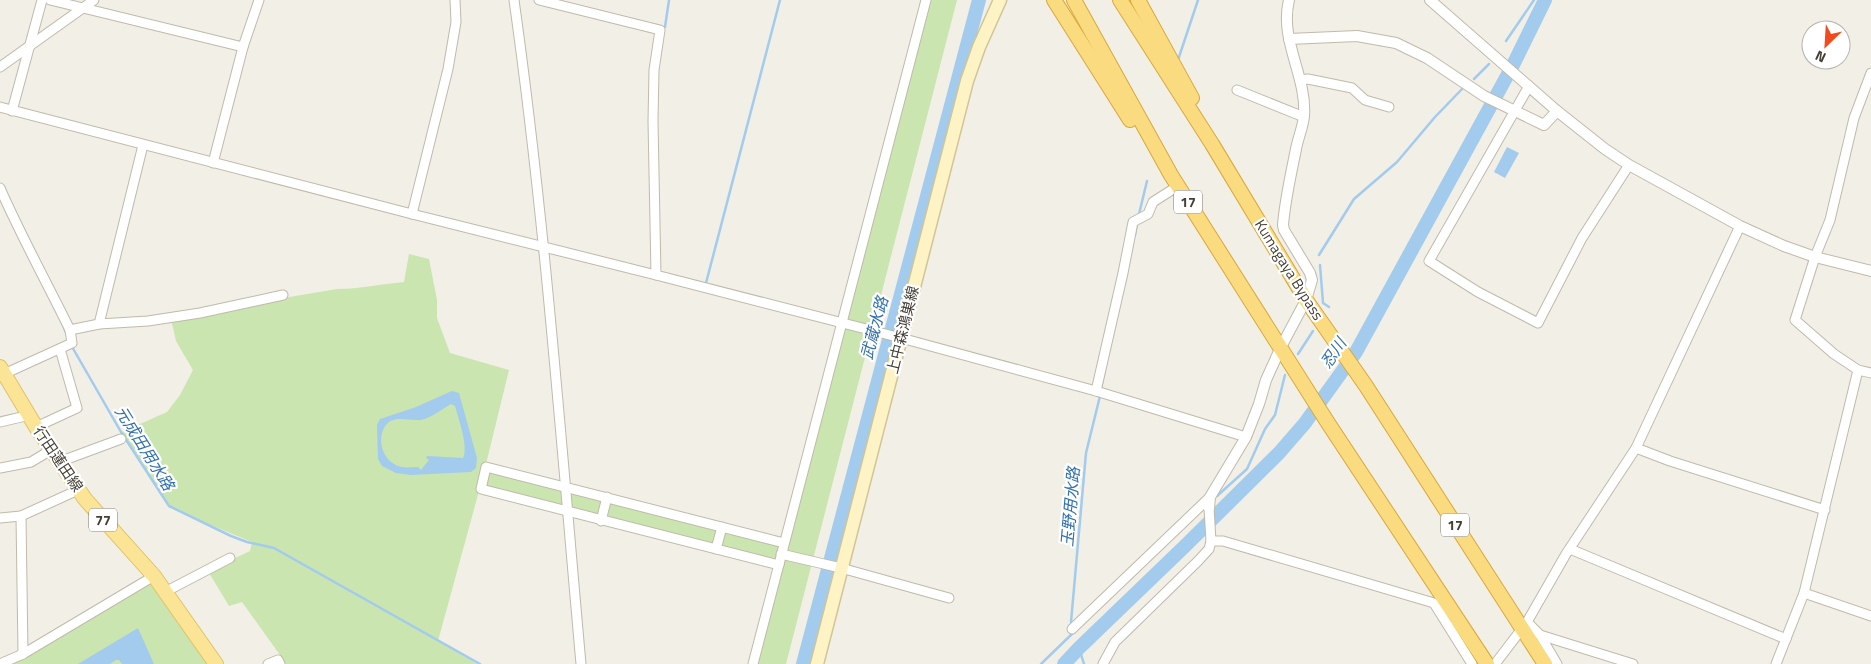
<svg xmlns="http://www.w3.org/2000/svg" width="1871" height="664" viewBox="0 0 1871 664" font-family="'Titillium Web','Noto Sans JP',sans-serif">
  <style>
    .green { fill: #cae5af }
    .water { fill: #a3cbee; fill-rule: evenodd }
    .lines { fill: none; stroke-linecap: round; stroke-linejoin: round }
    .stream { stroke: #a3cbee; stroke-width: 2.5 }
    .river { stroke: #a3cbee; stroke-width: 14 }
    .minor-casing { stroke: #c0baab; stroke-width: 11 }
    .tertiary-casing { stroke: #c0baab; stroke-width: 12 }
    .secondary-casing { stroke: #d1c597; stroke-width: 15 }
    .primary-casing { stroke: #e0c366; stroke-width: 16 }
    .trunk-casing { stroke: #d8a83a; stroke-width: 16 }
    .minor { stroke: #fff; stroke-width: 9 }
    .tertiary { stroke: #fff; stroke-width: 10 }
    .secondary { stroke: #fdf3c5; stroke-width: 12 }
    .primary { stroke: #fbe496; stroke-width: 14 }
    .trunk { stroke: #fadb80; stroke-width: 14 }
    .labels { text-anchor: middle; stroke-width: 4.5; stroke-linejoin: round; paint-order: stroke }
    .shield { fill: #fff; stroke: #7c7972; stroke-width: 1 }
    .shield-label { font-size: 14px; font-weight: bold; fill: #443f35 }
    .street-label { font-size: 15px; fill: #443f35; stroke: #fff }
    .water-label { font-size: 16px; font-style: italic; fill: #3271ad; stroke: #fff }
  </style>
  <rect width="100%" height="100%" fill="#f2efe6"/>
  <!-- green -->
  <g class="green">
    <path d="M928 0H957L786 664H755L780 569 479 491 438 641 477 664H284L280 655 242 602 229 606 208 571 250 551 252 542 191 517 170 506 122 432 167 412 180 395 193 370 176 341 171 319 230 307 337 289C360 289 381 284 404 282L409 254 429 259 437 300V318L450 353 509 370 486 464 786 541Z"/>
    <polygon points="150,583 208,664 6,664"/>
  </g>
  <!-- water -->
  <g class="water">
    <polygon points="1507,147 1519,153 1505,178 1494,172"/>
    <path d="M452 391 459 393 477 458 476 468 471 472 411 475 396 473 382 466 378 459 377 425 380 419 416 407ZM451 404 455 406C458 417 469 448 463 458L427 456 426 458 429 460 421 470 418 467C412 467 407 468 402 467 385 464 376 443 384 428 391 414 408 421 420 420 430 419 442 409 451 404Z"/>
    <polygon points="138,628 154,664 122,664 119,660 116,660 110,664 78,664"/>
  </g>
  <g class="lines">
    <!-- stream -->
    <g class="stream">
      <polyline points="665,27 669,0"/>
      <polyline points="1506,41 1534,0"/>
      <polyline points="1178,60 1198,0"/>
      <polyline points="1474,79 1489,64"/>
      <polyline points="1139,214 1147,181"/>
      <polyline points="1135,235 1137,224"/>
      <polyline points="1319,255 1354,199 1397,162 1435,117 1464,87"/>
      <polyline points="1320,265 1323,303 1329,307"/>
      <polyline points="706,283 780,0"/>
      <polyline points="62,322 68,338"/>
      <polyline points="71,345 121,432 169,506 231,536 247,542 274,548 480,664"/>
      <polyline points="1298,354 1313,331"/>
      <polyline points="1101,388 1105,370"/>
      <polyline points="1217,496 1247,469 1265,429 1275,415 1285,375"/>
      <polyline points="1071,622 1086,453 1100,396"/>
      <polyline points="1079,648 1084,664"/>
      <polyline points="1041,664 1074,632"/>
    </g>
    <!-- river -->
    <g class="river">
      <polyline points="803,664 979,0"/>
      <polyline points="1064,664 1079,648 1185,546 1279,453 1305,423 1356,352 1513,65 1545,0"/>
    </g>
    <defs>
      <g id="minor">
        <polyline points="50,0 243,47 213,163"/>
        <path d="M514 0C545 220 561 442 581 664"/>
        <polyline points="539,0 660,30 654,70 653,121 656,275 901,338 1096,391 1246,437"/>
        <polyline points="243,47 259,0"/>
        <polyline points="0,67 94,0"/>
        <polyline points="1300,80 1308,79 1352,88 1365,100 1389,107"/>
        <polyline points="1529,86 1429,261 1478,292 1538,323 1582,238 1629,165"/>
        <polyline points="1237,90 1304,117"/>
        <polyline points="0,107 412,214 448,69 456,22 455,0"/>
        <polyline points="12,111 42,0"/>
        <path d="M0 188C21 236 47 283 70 330L99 324 143 145"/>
        <polyline points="412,214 656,275"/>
        <polyline points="99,324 148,321 200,313 283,295"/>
        <polyline points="1858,370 1871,373"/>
        <polyline points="4,374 72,343 70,330"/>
        <polyline points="1096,391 1123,273 1133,222 1148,214 1153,202 1178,186"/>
        <polyline points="0,422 30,415"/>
        <polyline points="36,427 77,408 60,349"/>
        <polyline points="1636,448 1670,461 1825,510"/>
        <polyline points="59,462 121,439"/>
        <polyline points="0,468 31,462 51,450"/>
        <polyline points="21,516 23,654"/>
        <polyline points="0,518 21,516 78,490"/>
        <polyline points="601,521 607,497"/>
        <polyline points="1211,541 1223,541 1434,603 1472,664"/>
        <polyline points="716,549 722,527"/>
        <polyline points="1570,549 1786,639"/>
        <polyline points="781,554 841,568 949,598"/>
        <polyline points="779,565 481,489 486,467 784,543"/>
        <polyline points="165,592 230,558"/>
        <polyline points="1804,593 1871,616"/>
        <polyline points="1527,622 1540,635 1633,664"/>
        <polyline points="1072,629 1210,497"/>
        <polyline points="1540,635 1557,664"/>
        <polyline points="0,664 23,654 154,576"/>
        <polyline points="268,664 278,660 280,664"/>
        <polyline points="753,664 926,0"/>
        <polyline points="1103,664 1115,642 1198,561 1209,549 1211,541 1209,508"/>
        <polyline points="1495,664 1527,622 1566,554 1636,448 1740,226"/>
        <polyline points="1776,664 1804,593 1858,370 1834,354 1795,320 1815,257 1830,220 1854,118 1871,73"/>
      </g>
      <g id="tertiary">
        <polyline points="1430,0 1557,111 1605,149 1629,165 1740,226 1784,246 1815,257 1871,271"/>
        <polyline points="1289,39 1357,36 1396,43 1427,58 1484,96 1544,125 1557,111"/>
        <path d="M1209 508 1210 497 1246 437 1259 404 1266 380 1281 347 1306 300 1312 280 1310 273 1284 230 1283 225C1285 200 1291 174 1296 149 1298 138 1303 127 1304 116 1307 76 1279 40 1289 0"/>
      </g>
      <polyline id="secondary" points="817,664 967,81 979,47 1000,0"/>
      <polyline id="primary" points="0,367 36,427 85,499 154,576 216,664"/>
      <g id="trunk">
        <polyline points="1054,0 1130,120"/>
        <polyline points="1074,0 1171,175 1328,423 1487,664"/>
        <polyline points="1120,0 1212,144 1306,300 1366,386 1545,664"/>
        <polyline points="1138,0 1192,98"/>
      </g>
    </defs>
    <!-- minor casing -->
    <use href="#minor" class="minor-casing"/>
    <!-- tertiary casing -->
    <use href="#tertiary" class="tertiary-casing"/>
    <!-- secondary casing -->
    <use href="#secondary" class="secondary-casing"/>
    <!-- primary casing -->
    <use href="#primary" class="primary-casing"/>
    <!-- trunk casing -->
    <use href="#trunk" class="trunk-casing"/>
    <!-- minor -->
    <use href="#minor" class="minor"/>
    <!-- tertiary -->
    <use href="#tertiary" class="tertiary"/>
    <!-- secondary -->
    <use href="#secondary" class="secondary"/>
    <!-- primary -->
    <use href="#primary" class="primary"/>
    <!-- trunk -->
    <use href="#trunk" class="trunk"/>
  </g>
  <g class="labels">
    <!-- shield labels -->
    <g class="shield">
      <rect x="1174" y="190.5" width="28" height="23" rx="4"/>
      <rect x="89" y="508.5" width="28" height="23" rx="4"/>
      <rect x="1441" y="513.5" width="28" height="23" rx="4"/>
    </g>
    <g class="shield-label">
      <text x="1188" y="207">17</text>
      <text x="103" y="525">77</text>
      <text x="1455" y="530">17</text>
    </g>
    <!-- street labels -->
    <g class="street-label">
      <text transform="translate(1289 270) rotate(58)" y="5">Kumagaya Bypass</text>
      <text transform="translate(903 330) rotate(-76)" y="5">上中森鴻巣線</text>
      <text transform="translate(58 459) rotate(56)" y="5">行田蓮田線</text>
    </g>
    <!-- water labels -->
    <g class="water-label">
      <text transform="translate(874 328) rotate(-75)" y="6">武蔵水路</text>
      <text transform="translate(1333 353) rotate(-56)" y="6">忍川</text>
      <text transform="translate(145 448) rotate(58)" y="6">元成田用水路</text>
      <text transform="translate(1070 507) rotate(-85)" y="6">玉野用水路</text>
    </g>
  </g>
  <!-- north arrow -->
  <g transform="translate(1826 45) rotate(205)"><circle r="24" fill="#ffffff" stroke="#b4b2ae"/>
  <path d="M0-4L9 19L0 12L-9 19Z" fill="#f3491c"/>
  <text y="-8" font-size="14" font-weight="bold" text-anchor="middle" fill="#443f35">N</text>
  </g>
</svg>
